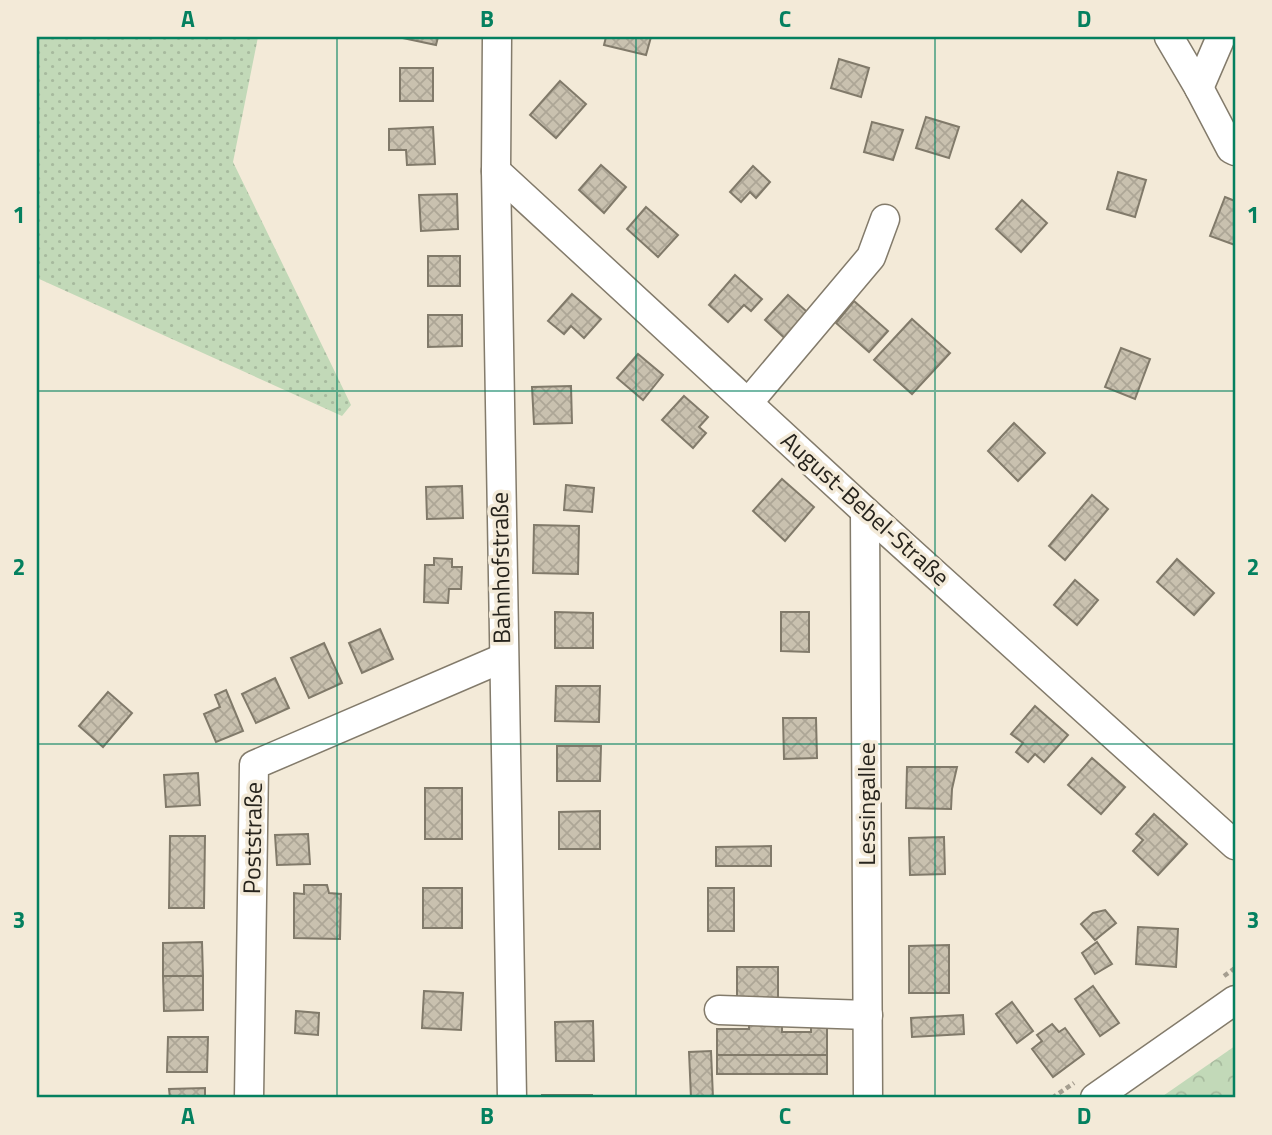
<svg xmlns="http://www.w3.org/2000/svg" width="1272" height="1135" viewBox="0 0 1272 1135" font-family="'Titillium Web',sans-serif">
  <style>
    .grass { fill: url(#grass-dots) }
    .forest { fill: url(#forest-crowns) }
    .building { fill: url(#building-cross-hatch); stroke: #817a6a; stroke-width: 2 }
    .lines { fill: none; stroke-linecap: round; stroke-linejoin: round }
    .minor-casing { stroke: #837b6b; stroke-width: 31 }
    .path { stroke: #a59e90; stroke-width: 4.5; stroke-dasharray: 5 3.5; stroke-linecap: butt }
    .minor { stroke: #fff; stroke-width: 28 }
    .grid { fill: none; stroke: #04805f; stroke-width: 2; stroke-opacity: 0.55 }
    .labels { text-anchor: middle; stroke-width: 7; stroke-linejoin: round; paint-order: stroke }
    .street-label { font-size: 24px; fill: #27241d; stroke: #f3ead8 }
    .neatline { fill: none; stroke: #04805f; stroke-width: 2.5 }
    .grid-label { font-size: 23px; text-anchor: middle; font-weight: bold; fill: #04805f }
  </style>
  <defs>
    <pattern id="grass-dots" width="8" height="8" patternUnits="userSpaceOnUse" patternTransform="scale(1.75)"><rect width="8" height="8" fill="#c2d9b8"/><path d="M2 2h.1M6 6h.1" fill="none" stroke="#a7ba9e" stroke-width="1.8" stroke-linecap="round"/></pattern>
    <pattern id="forest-crowns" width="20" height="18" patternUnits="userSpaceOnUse" patternTransform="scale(1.75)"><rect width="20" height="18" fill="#c2d9b8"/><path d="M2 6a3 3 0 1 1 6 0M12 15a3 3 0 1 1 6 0" fill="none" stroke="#a7ba9e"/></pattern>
    <pattern id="building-cross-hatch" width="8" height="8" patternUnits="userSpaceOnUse" patternTransform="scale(1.75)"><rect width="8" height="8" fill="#c9c1af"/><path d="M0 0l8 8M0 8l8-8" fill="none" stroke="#ada696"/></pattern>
  </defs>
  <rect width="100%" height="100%" fill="#f3ead8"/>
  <!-- grass -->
  <polygon class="grass" points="37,37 258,37 233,162 351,405 342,416 37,278"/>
  <!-- forest -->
  <polygon class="forest" points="1235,1046 1235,1098 1160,1098"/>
  <!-- building -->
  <g class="building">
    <polygon points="398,37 438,37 436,45"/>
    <polygon points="606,37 651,37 646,55 604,45"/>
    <polygon points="839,59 869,68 861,97 831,88"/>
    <rect x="400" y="68" width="33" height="33"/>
    <polygon points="560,81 586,104 556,138 530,115"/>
    <polygon points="926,117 959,127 949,158 916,148"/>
    <polygon points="872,122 903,130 893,160 864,152"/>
    <polygon points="433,127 435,164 407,165 406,150 389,150 389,129"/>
    <polygon points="601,165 626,187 604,213 579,190"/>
    <polygon points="753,166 770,182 756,198 750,192 741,202 730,192"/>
    <polygon points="1118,172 1146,180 1135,217 1107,209"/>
    <polygon points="457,194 458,229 421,231 419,195"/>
    <polygon points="1225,197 1235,201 1235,245 1210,236"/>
    <polygon points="1022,200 1047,223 1021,252 996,229"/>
    <polygon points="646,207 678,235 658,257 627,229"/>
    <rect x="428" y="256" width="32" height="30"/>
    <polygon points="735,275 762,299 751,311 744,305 728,322 709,305"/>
    <polygon points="572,294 601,319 584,338 571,326 564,334 548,321"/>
    <polygon points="788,295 814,318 791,344 765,320"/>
    <polygon points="854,301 888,331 869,352 836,323"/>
    <polygon points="428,315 462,315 462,346 428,347"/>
    <polygon points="912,319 950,353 912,394 874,360"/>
    <polygon points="1121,348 1150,359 1135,399 1105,387"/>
    <polygon points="638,354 663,375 643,400 617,378"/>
    <polygon points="571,386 572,423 534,424 532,387"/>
    <polygon points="684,396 708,417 699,427 706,433 693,448 662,420"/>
    <polygon points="1014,423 1045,453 1018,481 988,451"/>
    <polygon points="782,479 814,507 785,541 753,511"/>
    <polygon points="566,485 594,488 592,512 564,510"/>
    <polygon points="462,486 463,518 427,519 426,487"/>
    <polygon points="1092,495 1108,509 1065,560 1049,546"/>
    <polygon points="534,525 579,526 578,574 533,573"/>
    <polygon points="434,558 452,559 452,567 462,567 461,589 449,589 448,603 424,602 425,565 434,565"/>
    <polygon points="1177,559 1214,593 1194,615 1157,582"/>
    <polygon points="1075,580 1098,600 1077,625 1054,605"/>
    <polygon points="555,612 593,613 593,648 555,648"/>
    <polygon points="781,612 809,612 809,652 781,651"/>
    <polygon points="380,629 393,659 362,673 349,643"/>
    <polygon points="324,643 342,683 309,698 291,658"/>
    <polygon points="275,678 289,708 256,723 242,694"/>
    <polygon points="556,686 600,686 599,722 555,721"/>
    <polygon points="226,690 243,731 216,742 204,714 220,707 215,695"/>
    <polygon points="108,692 132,713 103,747 79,726"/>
    <polygon points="1035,706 1068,735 1044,762 1035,754 1028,762 1016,752 1023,743 1011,734"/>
    <polygon points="783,718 816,718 817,758 784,759"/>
    <polygon points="557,746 601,746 600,781 557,781"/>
    <polygon points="1092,758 1125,787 1101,814 1068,785"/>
    <polygon points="907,767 957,767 952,789 951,809 906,808"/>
    <polygon points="198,773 200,805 166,807 164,775"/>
    <rect x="425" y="788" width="37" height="51"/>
    <polygon points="600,811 600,849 559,849 559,812"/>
    <polygon points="1154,814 1187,844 1158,875 1133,851 1143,840 1136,834"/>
    <polygon points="308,834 310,864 277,865 275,835"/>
    <polygon points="170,836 205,836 204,908 169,908"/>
    <polygon points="944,837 945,874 910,875 909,838"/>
    <polygon points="771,846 771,866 716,866 716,847"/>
    <polygon points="304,885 327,885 329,893 341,894 340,939 294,938 294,893 304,894"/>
    <rect x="423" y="888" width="39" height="40"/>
    <rect x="708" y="888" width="26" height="43"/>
    <polygon points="1105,910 1116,923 1095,940 1081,924 1093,913"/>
    <polygon points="1138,927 1178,929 1176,967 1136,964"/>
    <polygon points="202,942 203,976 163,976 163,943"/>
    <polygon points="1097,942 1112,964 1095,974 1082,953"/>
    <polygon points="949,945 949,993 909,993 909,946"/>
    <polygon points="737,967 778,967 778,1006 737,1007"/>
    <polygon points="163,976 203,976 203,1010 164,1011"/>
    <polygon points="1093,986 1119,1023 1100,1036 1075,999"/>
    <polygon points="424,991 463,993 461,1030 422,1028"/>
    <polygon points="1012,1002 1033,1031 1017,1043 996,1014"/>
    <polygon points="296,1011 319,1013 318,1035 295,1033"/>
    <polygon points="963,1015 964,1034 912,1037 911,1018"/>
    <polygon points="811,1020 827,1020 827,1055 717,1055 717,1029 749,1029 749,1021 782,1021 782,1032 811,1032"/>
    <polygon points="593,1021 594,1061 556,1061 555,1022"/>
    <polygon points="1052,1024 1059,1032 1065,1028 1084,1054 1053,1077 1032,1049 1042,1041 1037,1035"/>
    <polygon points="168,1037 208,1037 207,1072 167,1072"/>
    <polygon points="711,1051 713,1098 691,1098 689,1052"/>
    <rect x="717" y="1055" width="110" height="19"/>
    <polygon points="205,1088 205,1098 170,1098 169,1089"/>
    <rect x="542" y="1095" width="50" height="3"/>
  </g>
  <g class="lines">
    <defs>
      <g id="minor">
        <polyline points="497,37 496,171 512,1098"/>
        <polyline points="1169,37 1199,88 1231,149 1235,151"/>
        <polyline points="1199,88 1221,37"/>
        <polyline points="496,171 865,511 1235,845"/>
        <polyline points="748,403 871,257 885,219"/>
        <polyline points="865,511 868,1098"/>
        <polyline points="719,1010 868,1015"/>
        <polyline points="249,1098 254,765 503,658"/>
        <polyline points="1095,1098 1235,1000"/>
      </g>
    </defs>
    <!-- minor casing -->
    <use href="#minor" class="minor-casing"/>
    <!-- path -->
    <g class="path">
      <polyline points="1224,976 1235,968"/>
      <polyline points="1052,1098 1074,1083"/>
    </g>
    <!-- minor -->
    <use href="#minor" class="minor"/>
  </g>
  <!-- grid -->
  <path class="grid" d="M337 37V1098M636 37V1098M935 37V1098M37 391H1235M37 744H1235"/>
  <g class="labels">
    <!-- street labels -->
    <g class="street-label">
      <text transform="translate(865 509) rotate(42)" y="8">August-Bebel-Straße</text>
      <text transform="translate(501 568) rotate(-91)" y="8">Bahnhofstraße</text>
      <text transform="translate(867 804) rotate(-90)" y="8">Lessingallee</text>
      <text transform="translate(253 838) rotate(-89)" y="8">Poststraße</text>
    </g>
  </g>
  <!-- border -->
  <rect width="1272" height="1135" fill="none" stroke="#f3ead8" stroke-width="77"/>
  <rect x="38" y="38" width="1196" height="1058" class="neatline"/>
  <g class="grid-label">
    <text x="188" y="27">A</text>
    <text x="487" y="27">B</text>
    <text x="785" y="27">C</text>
    <text x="1084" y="27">D</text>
    <text x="19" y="223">1</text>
    <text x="1253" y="223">1</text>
    <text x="19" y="575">2</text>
    <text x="1253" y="575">2</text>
    <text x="19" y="928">3</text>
    <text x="1253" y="928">3</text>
    <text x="188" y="1124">A</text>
    <text x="487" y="1124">B</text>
    <text x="785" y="1124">C</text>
    <text x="1084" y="1124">D</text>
  </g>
</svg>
